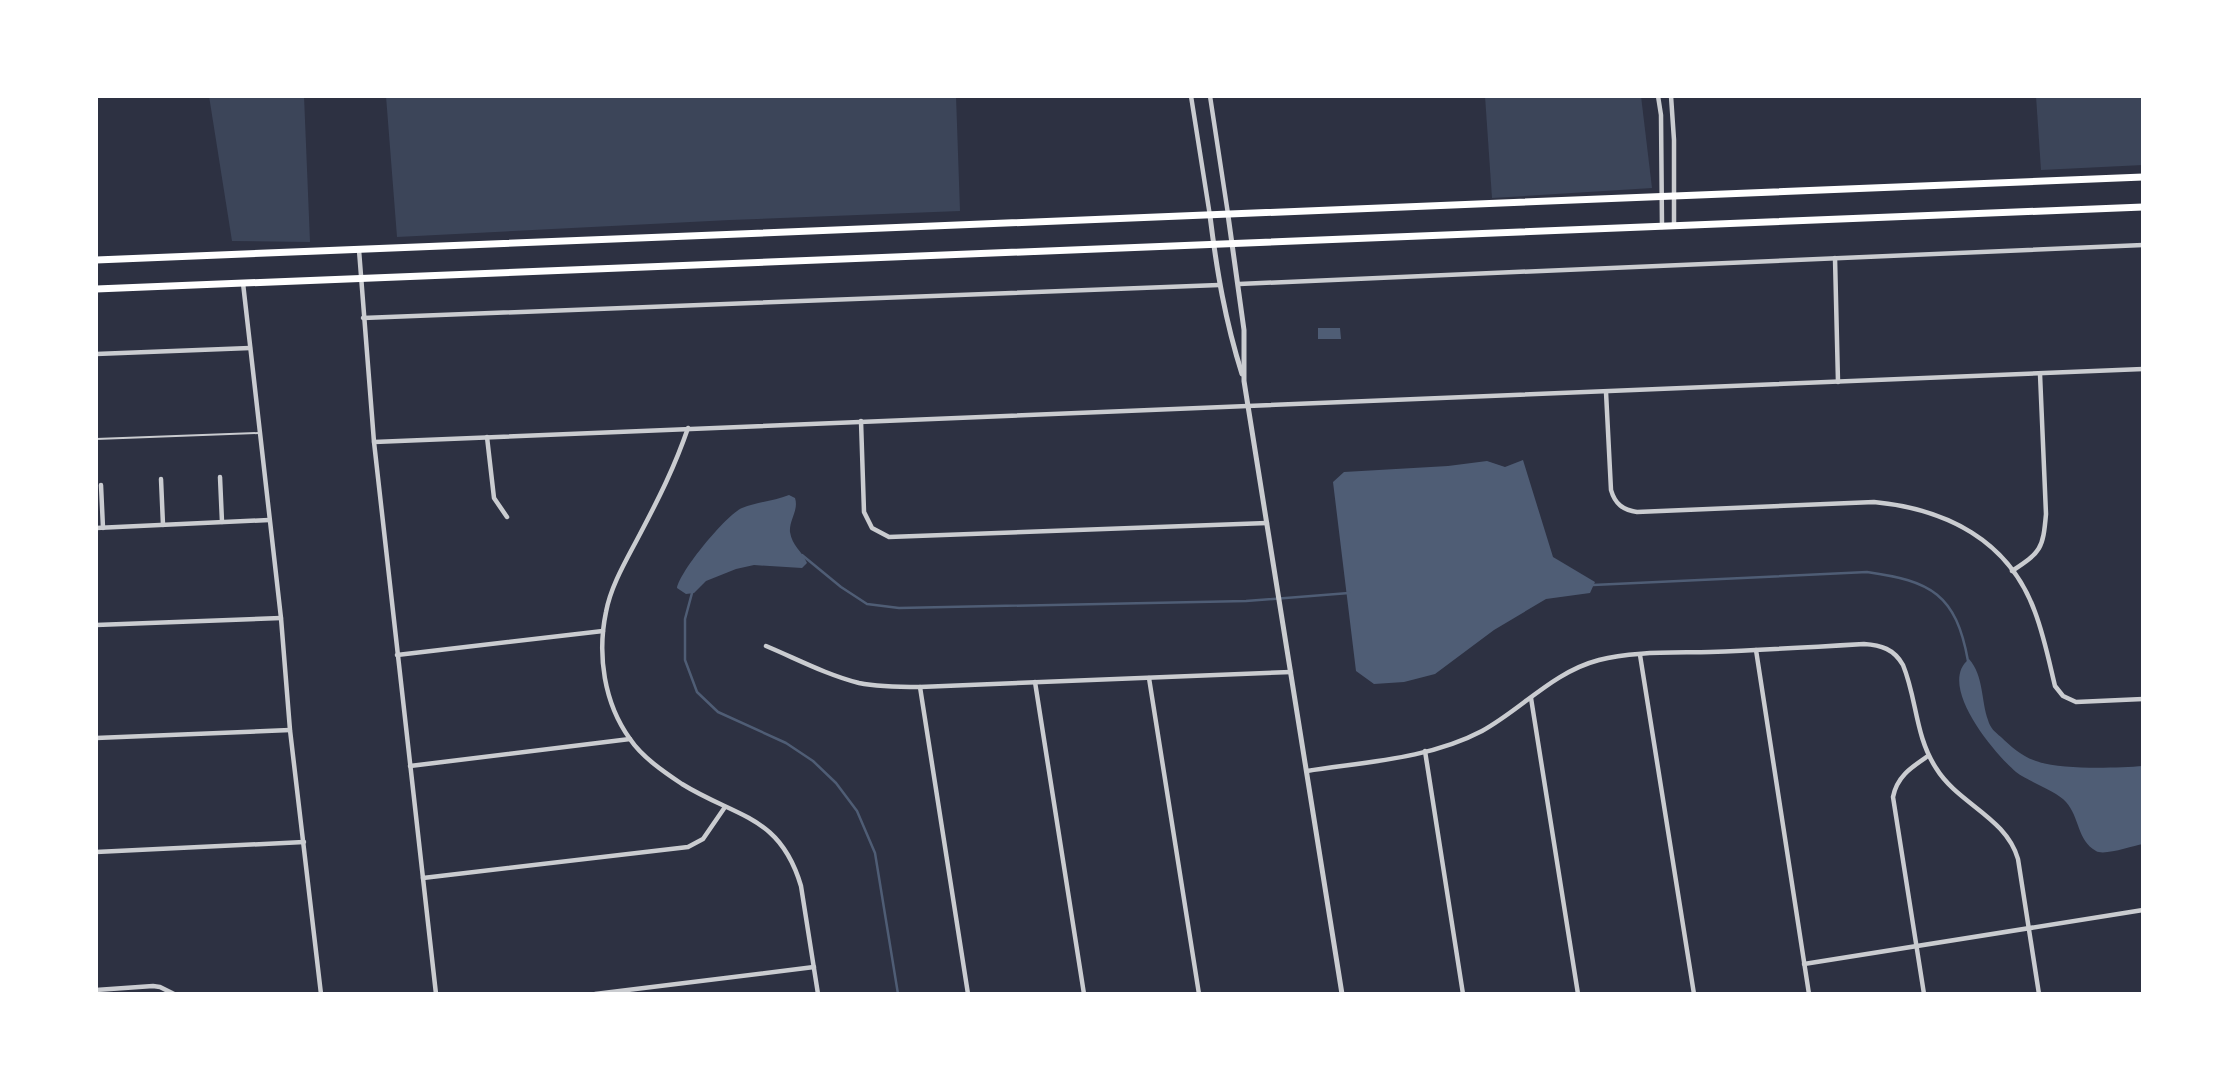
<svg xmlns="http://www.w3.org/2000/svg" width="2239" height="1090" viewBox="0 0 2239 1090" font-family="'Nunito Sans',sans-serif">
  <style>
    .green { fill: #3c4559 }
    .water { fill: #4f5d75 }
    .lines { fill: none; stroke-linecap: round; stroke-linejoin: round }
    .stream { stroke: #4f5d75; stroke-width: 2.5 }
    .service { stroke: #caccd0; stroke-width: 2 }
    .minor { stroke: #caccd0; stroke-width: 4.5 }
    .tertiary { stroke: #caccd0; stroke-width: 5 }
    .primary { stroke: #fff; stroke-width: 7 }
  </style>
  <rect width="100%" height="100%" fill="#2d3142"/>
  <!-- green -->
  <g class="green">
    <polygon points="209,96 304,96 310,242 232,241"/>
    <polygon points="386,96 956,96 960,211 730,220 397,237"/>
    <polygon points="1485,96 1641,96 1652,188 1492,198"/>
    <polygon points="2036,96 2143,96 2143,165 2041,170"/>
  </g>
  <!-- water -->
  <g class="water">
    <polygon points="1318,328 1340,328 1341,339 1318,339"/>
    <polygon points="1523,460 1553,557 1595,582 1590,593 1546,599 1494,630 1435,674 1404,682 1374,684 1356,671 1333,482 1344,472 1448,466 1487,461 1505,467"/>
    <path d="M789 495 795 498C799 510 789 520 790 532 792 546 802 551 807 563L802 568 754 565 736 569 706 581 694 593 686 594 677 588C680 571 726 515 742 508 757 502 774 501 789 495Z"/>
    <path d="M1969 659C1984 676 1981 701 1988 720 1990 728 1995 732 2001 737 2010 746 2023 757 2036 761 2060 770 2116 768 2143 766V844C2132 846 2104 856 2096 851 2077 840 2080 818 2066 802 2057 791 2029 782 2016 772 1995 754 1936 685 1969 659Z"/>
  </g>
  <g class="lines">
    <!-- stream -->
    <g class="stream">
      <polyline points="802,555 841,587 867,604 899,608 1246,601 1349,593"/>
      <path d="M1593 585 1867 572C1931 581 1956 594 1968 661"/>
      <polyline points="692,593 685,619 685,660 697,692 718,712 786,743 813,761 836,783 857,811 875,853 898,994"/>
    </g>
    <!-- service -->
    <polyline class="service" points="96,439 259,433"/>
    <!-- minor -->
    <g class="minor">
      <polyline points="1191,96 1210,216"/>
      <polyline points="1210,96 1228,214"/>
      <polyline points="1658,96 1661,115 1662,227"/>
      <polyline points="1671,96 1674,140 1674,225"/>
      <polyline points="359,250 374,442 436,994"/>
      <polyline points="1835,258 1838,382"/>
      <polyline points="243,283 281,618 290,730 321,994"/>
      <polyline points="1239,284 2143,245"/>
      <polyline points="363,318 1219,285"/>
      <polyline points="96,354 250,348"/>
      <path d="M1606 392 1611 490C1615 504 1623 510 1637 512L1874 502C1946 509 2009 540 2035 612 2044 636 2049 661 2055 686L2063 696 2076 702 2143 699"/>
      <polyline points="861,421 864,512 872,528 889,537 1267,523"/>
      <path d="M688 428C675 466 659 498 640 534 627 559 611 585 606 612 597 655 604 703 630 739 642 757 664 772 682 784 737 818 780 815 801 886L818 994"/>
      <polyline points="487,437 494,498 507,517"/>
      <polyline points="374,442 2143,369"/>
      <polyline points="220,477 222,522"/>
      <polyline points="161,479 163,525"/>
      <polyline points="101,485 103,528"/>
      <polyline points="96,528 269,520"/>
      <path d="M2012 571C2041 552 2043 549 2046 514L2040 374"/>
      <polyline points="96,625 281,618"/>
      <path d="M766 646C797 659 827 675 859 683 879 687 900 687 920 687L1291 672"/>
      <polyline points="1756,650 1809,994"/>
      <polyline points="397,655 603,631"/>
      <polyline points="1640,655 1694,994"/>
      <polyline points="1149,678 1199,994"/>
      <polyline points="1035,682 1084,994"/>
      <polyline points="920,687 968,994"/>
      <polyline points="1531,698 1578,994"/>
      <polyline points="96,738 290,730"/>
      <polyline points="1425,751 1463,994"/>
      <polyline points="410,766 630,739"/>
      <path d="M1307 771C1364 762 1429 759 1482 731 1522 709 1553 672 1599 660 1631 651 1677 653 1710 652 1762 650 1813 647 1864 644 1881 645 1894 649 1903 665 1917 699 1915 736 1936 768 1958 804 2006 817 2018 859L2039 994"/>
      <polyline points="96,852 304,842"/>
      <polyline points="423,878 688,847 703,839 725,807"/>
      <polyline points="1804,964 2143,910"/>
      <polyline points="96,990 153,986 160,987 174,994"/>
      <polyline points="595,994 814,967"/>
      <path d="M1924 994 1893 797C1897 776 1912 767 1928 756"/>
    </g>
    <!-- tertiary -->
    <g class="tertiary">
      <polyline points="1228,215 1244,330 1244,381 1342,994"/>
      <path d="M1210 216C1217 272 1225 320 1242 374"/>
    </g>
    <!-- primary -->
    <g class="primary">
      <polyline points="96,260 2143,177"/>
      <polyline points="96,289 2143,207"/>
    </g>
  </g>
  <!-- border -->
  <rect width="2239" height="1090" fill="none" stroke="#ffffff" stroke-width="196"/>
</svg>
